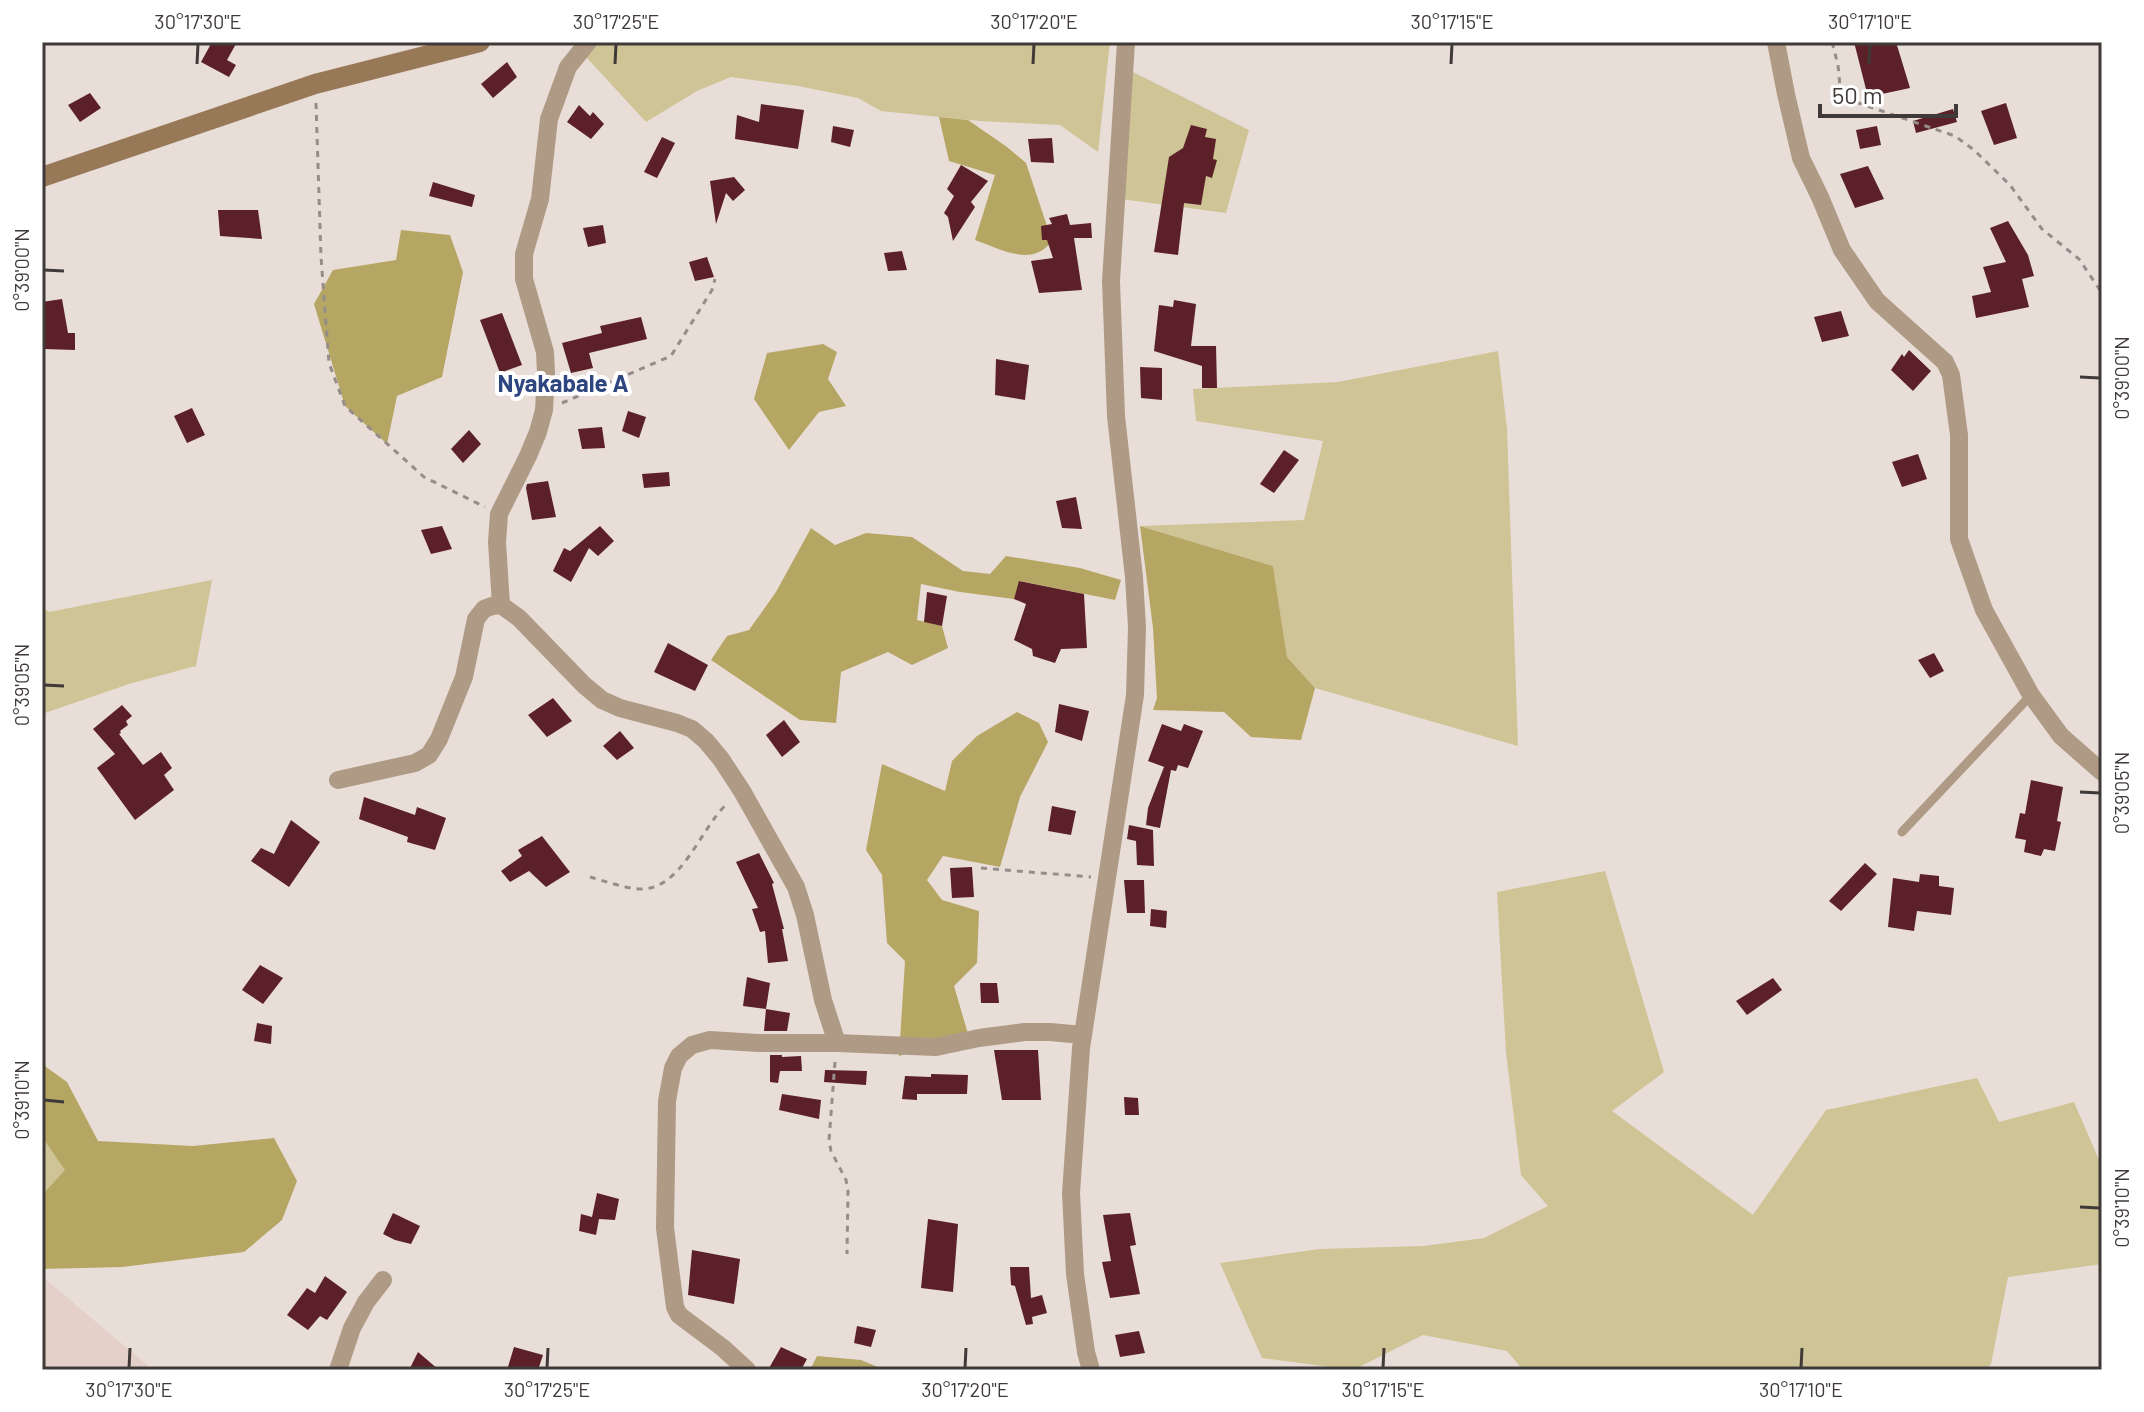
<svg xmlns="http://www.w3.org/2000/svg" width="2144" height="1412" viewBox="0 0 2144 1412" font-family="Barlow,sans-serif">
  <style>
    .built { fill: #e4d0c9 }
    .green { fill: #cfc495 }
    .forest { fill: #b6a664 }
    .building { fill: #5c2029 }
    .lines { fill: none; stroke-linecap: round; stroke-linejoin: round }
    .path { stroke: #968d8a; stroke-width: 3; stroke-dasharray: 6 6; stroke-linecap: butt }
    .lane { stroke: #af9b85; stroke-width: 9 }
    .street { stroke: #af9b85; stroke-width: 18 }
    .secondary { stroke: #977958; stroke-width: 20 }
    .ticks { fill: none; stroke: #3f3a38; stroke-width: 3 }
    .labels { text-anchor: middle; stroke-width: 8; stroke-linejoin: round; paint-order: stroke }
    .quarter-label { font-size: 24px; font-weight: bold; fill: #2e467f; stroke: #fff }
    .neatline { fill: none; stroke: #3f3a38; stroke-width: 3 }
    .ticks-label { font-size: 20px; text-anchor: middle; fill: #3f3a38 }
  </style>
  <rect width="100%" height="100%" fill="#e9ddd8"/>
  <!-- built -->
  <polygon class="built" points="42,1277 57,1289 153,1370 42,1370"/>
  <!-- green -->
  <g class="green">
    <polygon points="592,42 1110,42 1098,152 1060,125 980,121 881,111 858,98 798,86 731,77 697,91 646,122 587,58"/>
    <polygon points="1129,70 1249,130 1226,213 1121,199"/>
    <polygon points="1498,351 1507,429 1518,746 1315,688 1287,657 1273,566 1140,526 1304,520 1323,441 1196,421 1193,389 1338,382"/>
    <polygon points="212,580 196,666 132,683 42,714 42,607 49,612"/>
    <polygon points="1605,871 1664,1072 1612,1111 1753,1215 1826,1110 1977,1078 1999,1122 2074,1102 2102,1167 2102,1264 2008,1277 1991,1364 1986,1370 1523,1370 1507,1351 1423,1335 1353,1370 1262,1358 1220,1263 1319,1249 1424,1246 1484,1238 1548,1206 1521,1175 1506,1053 1497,892"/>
    <polygon points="42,1137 66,1170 42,1195"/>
  </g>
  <!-- forest -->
  <g class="forest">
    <path d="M939 117 968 120 1007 147 1026 163 1052 241C1032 268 1001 249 975 240L995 175 949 161Z"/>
    <polygon points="401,230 450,235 463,272 442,377 397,396 387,444 345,406 314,304 333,270 396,260"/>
    <polygon points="823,344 837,352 828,379 846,406 819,412 789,450 754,399 767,353"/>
    <polygon points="1140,526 1273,566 1287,657 1315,688 1301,740 1251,737 1224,712 1153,710 1157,698 1153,628"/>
    <polygon points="811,528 835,545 866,533 912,537 963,571 990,574 1006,556 1080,568 1121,580 1115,600 1020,581 1014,599 960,592 921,584 917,620 942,626 948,648 912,665 888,652 841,672 836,723 800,720 711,660 727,636 749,630 776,592"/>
    <polygon points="1017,712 1039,723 1048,742 1020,797 1000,867 943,856 927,880 942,900 979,911 977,963 954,986 968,1034 899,1056 905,961 887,943 882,875 866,850 882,764 945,791 952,761 977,736"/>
    <polygon points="42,1064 67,1082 98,1141 193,1146 274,1138 297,1181 282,1220 244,1252 122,1267 42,1269 42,1195 65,1170 42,1137"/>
    <polygon points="817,1356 861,1360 885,1370 810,1370"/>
  </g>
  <!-- building -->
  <g class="building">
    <polygon points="212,42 237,42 227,60 236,65 229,77 201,62"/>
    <polygon points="1854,42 1896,42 1910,88 1868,97"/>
    <polygon points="507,62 517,77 493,98 481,84"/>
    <polygon points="90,93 101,108 80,122 68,105"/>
    <polygon points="2006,103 2017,138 1994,145 1981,111"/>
    <polygon points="761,104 804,110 798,149 735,139 737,115 759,122"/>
    <polygon points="579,105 590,116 593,112 604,124 591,139 567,122"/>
    <polygon points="1953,109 1957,122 1916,133 1913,121"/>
    <polygon points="1191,125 1207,129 1205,137 1216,139 1213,159 1217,160 1212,178 1206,176 1201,205 1184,203 1178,255 1154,252 1169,157 1183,148"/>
    <polygon points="833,126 854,130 850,147 831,142"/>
    <polygon points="1877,126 1881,145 1860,149 1856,130"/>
    <polygon points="662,137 675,143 657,178 644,172"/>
    <polygon points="1052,138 1054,163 1031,162 1028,139"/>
    <polygon points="961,165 988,181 971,202 975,207 953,241 948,217 944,213 954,196 947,189"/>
    <polygon points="1868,166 1884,199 1855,208 1840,174"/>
    <polygon points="734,177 745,190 733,201 726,193 716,224 710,181"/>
    <polygon points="433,182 475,195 472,207 429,196"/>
    <polygon points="218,210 258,210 262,239 220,236"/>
    <polygon points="1067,214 1070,225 1091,223 1092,238 1074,238 1082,290 1039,293 1031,261 1053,258 1047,240 1042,240 1041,226 1052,224 1049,218"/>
    <polygon points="2008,221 2028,255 2034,276 2022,279 2029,307 1976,318 1972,296 1991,292 1983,267 2006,262 1990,228"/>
    <polygon points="603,225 606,243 588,247 583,228"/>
    <polygon points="902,251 907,270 888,271 884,253"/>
    <polygon points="707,257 714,277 695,281 689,262"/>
    <polygon points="62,299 68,333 75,333 75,350 44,349 42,341 42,302"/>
    <polygon points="1174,300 1196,304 1191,346 1216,346 1217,388 1202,388 1202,366 1154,351 1159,305 1173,307"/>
    <polygon points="1841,311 1849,336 1822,342 1814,317"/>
    <polygon points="502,313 522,365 500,373 480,320"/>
    <polygon points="641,317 647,339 589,353 593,368 571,373 562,343 602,333 600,326"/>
    <polygon points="1909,350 1931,371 1913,391 1891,370 1902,354 1904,357"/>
    <polygon points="996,359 1029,365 1025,400 995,395"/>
    <polygon points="1140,367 1162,368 1162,400 1141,398"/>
    <polygon points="192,408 205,435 187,443 174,416"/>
    <polygon points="628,411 646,417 639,438 622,431"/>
    <polygon points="602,427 605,448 582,449 578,429"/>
    <polygon points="469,430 481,444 463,463 451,449"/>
    <polygon points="1284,450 1299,460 1274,493 1260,484"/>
    <polygon points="1918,454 1927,479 1902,487 1892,462"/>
    <polygon points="669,472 670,486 644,488 642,474"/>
    <polygon points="548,481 556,517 532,520 526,488 527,484"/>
    <polygon points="1076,497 1082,529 1062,528 1056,501"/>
    <polygon points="442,526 452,549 431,554 421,530"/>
    <polygon points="600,526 614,541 598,556 589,548 571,582 553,571 564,548 570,551"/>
    <polygon points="1019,581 1084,594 1087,648 1061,649 1055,663 1033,656 1032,649 1014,640 1026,604 1014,599"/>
    <polygon points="927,592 947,596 942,626 924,622"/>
    <polygon points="668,643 708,665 695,691 654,672"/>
    <polygon points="1934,653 1944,671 1930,678 1918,660"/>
    <polygon points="553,698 572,721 547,737 528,715"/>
    <polygon points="1059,704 1089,711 1082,741 1055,732"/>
    <polygon points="122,705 132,716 126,721 128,725 120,731 121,733 119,734 143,765 161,752 172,768 164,775 174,790 135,820 97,768 115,754 93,729"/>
    <polygon points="784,720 800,742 782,757 766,735"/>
    <polygon points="1162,724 1181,731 1184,724 1203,731 1188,768 1178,765 1176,771 1171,770 1160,828 1146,825 1148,808 1164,767 1167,768 1148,761"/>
    <polygon points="620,731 634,748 617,760 603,746"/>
    <polygon points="2031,780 2063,787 2057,821 2061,822 2055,851 2044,849 2041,856 2024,852 2026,840 2015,838 2020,813 2025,814"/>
    <polygon points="364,797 415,815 417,807 446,818 435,850 407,842 408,837 359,819"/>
    <polygon points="1052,806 1076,811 1071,835 1048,831"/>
    <polygon points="291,820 320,842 289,887 251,861 261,848 274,854"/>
    <polygon points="1129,825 1153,830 1154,866 1137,865 1136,841 1127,839"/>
    <polygon points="542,836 570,872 546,887 529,871 510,882 501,871 522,856 518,850"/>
    <polygon points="759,853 774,883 772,884 784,929 782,929 788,961 768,963 765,931 760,932 752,909 758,908 736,862"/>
    <polygon points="1865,863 1877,874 1841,911 1829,901"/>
    <polygon points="972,867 974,897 952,898 950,868"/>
    <polygon points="1920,874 1939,876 1939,886 1954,888 1951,915 1917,911 1914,931 1888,927 1893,878 1919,882"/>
    <polygon points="1124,880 1144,880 1145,913 1127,913"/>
    <polygon points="1151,909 1167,911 1166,928 1150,926"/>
    <polygon points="260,965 283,978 263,1004 242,990"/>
    <polygon points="747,977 770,983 766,1009 743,1006"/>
    <polygon points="1773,978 1782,990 1747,1015 1736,1001"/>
    <polygon points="980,983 997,983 999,1003 981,1003"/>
    <polygon points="766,1009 790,1013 787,1031 764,1031"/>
    <polygon points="257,1023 272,1026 271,1044 254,1041"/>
    <polygon points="994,1050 1038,1050 1041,1100 1002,1100"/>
    <polygon points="770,1055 782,1055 782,1057 801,1056 802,1071 780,1071 778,1083 770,1082"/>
    <polygon points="825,1070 867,1071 866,1085 824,1082"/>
    <polygon points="931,1074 968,1075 967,1094 917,1094 917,1100 902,1099 905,1076 931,1077"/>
    <polygon points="782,1094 821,1100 819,1119 779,1110"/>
    <polygon points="1124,1097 1138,1098 1139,1115 1125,1115"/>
    <polygon points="597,1193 619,1199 615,1220 599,1219 596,1235 579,1231 581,1214 592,1217"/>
    <polygon points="393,1213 420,1226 411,1244 395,1240 383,1234"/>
    <polygon points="1130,1213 1136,1245 1130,1246 1140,1294 1110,1298 1102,1262 1111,1261 1103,1215"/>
    <polygon points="928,1219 958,1224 953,1292 921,1288"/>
    <polygon points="692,1250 740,1259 734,1304 688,1295"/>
    <polygon points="1010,1267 1029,1267 1031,1298 1042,1295 1047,1313 1032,1317 1033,1324 1026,1325 1015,1286 1011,1285"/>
    <polygon points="325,1276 347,1292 327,1320 320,1316 308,1330 287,1315 307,1288 315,1293"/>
    <polygon points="857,1326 876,1330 871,1347 854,1343"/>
    <polygon points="1139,1331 1145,1353 1120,1357 1115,1335"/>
    <polygon points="514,1347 543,1355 538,1370 507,1370"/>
    <polygon points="781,1347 807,1359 801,1370 768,1370"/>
    <polygon points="418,1352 439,1370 409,1370"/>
  </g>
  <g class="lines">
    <!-- path -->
    <g class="path">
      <polyline points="1832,42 1838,65 1841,97 1955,136 1974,150 2010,185 2042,229 2079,259 2102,293"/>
      <polyline points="316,103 321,257 329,363 345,406 424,477 485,507"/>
      <polyline points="562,403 671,356 712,290 715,279"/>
      <polyline points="981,868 1091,877"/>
      <path d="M590 877C605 881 623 888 639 889 682 891 700 828 727 804"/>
      <polyline points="835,1062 829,1140 831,1151 846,1180 848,1191 847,1254"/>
    </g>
    <!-- lane -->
    <polyline class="lane" points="1902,832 2031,695"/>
    <!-- street -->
    <g class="street">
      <polyline points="1776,42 1786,94 1801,158 1820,197 1842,250 1877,301 1945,362 1951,375 1959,435 1959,539 1984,610 2031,695 2061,736 2102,772"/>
      <polyline points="501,605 497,542 499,514 528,456 538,432 544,410 546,373 545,352 524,279 524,254 540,199 549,119 568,67 588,42"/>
      <polyline points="338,780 415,763 429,755 439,739 464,677 476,619 484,609 492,606 501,605 519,618 584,685 602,700 620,708 677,723 692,729 706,741 721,759 742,791 796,887 805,915 823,1000 837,1043"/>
      <polyline points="338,1370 352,1328 366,1302 383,1280"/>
      <polyline points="747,1370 723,1348 679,1315 675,1307 665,1228 667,1101 673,1068 679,1056 692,1045 710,1040 758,1043 837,1043 936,1047 979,1038 1025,1032 1050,1032 1083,1035"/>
      <polyline points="1091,1370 1086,1352 1075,1274 1071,1193 1081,1048 1135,695 1137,627 1134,577 1116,416 1111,281 1126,42"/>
    </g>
    <!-- secondary -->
    <polyline class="secondary" points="42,177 315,84 480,42"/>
  </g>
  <!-- ticks -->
  <path class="ticks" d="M197 64 198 44M615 64 616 44M1033 64 1034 44M1451 64 1452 44M1869 64 1870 44M44 270 64 271M2080 377 2100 378M44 685 64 686M2080 792 2100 793M44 1100 64 1102M2080 1207 2100 1208M129 1368 130 1348M547 1368 548 1348M965 1368 966 1348M1383 1368 1384 1348M1801 1368 1802 1348"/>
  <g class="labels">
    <!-- quarter labels -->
    <g class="quarter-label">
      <text x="563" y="392">Nyakabale A</text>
    </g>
  </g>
  <!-- border -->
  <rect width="2144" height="1412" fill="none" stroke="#ffffff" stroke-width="88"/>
  <!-- scale -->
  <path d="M1820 104v12h136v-12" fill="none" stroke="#3f3a38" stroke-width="4"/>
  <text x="1832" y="104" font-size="24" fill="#3f3a38" stroke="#ffffff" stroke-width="6" paint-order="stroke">50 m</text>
  <rect x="44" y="44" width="2056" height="1324" class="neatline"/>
  <g class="ticks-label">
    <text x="198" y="29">30°17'30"E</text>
    <text x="616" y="29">30°17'25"E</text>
    <text x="1034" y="29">30°17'20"E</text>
    <text x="1452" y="29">30°17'15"E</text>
    <text x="1870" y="29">30°17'10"E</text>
    <text transform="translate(22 270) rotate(-90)" y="7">0°39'00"N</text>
    <text transform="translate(2122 378) rotate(-90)" y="7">0°39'00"N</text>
    <text transform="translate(22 685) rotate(-90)" y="7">0°39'05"N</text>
    <text transform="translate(2122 793) rotate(-90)" y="7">0°39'05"N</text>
    <text transform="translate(22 1100) rotate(-90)" y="7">0°39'10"N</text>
    <text transform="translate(2122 1208) rotate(-90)" y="7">0°39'10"N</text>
    <text x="129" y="1397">30°17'30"E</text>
    <text x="547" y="1397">30°17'25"E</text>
    <text x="965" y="1397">30°17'20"E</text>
    <text x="1383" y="1397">30°17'15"E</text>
    <text x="1801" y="1397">30°17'10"E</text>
  </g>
</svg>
